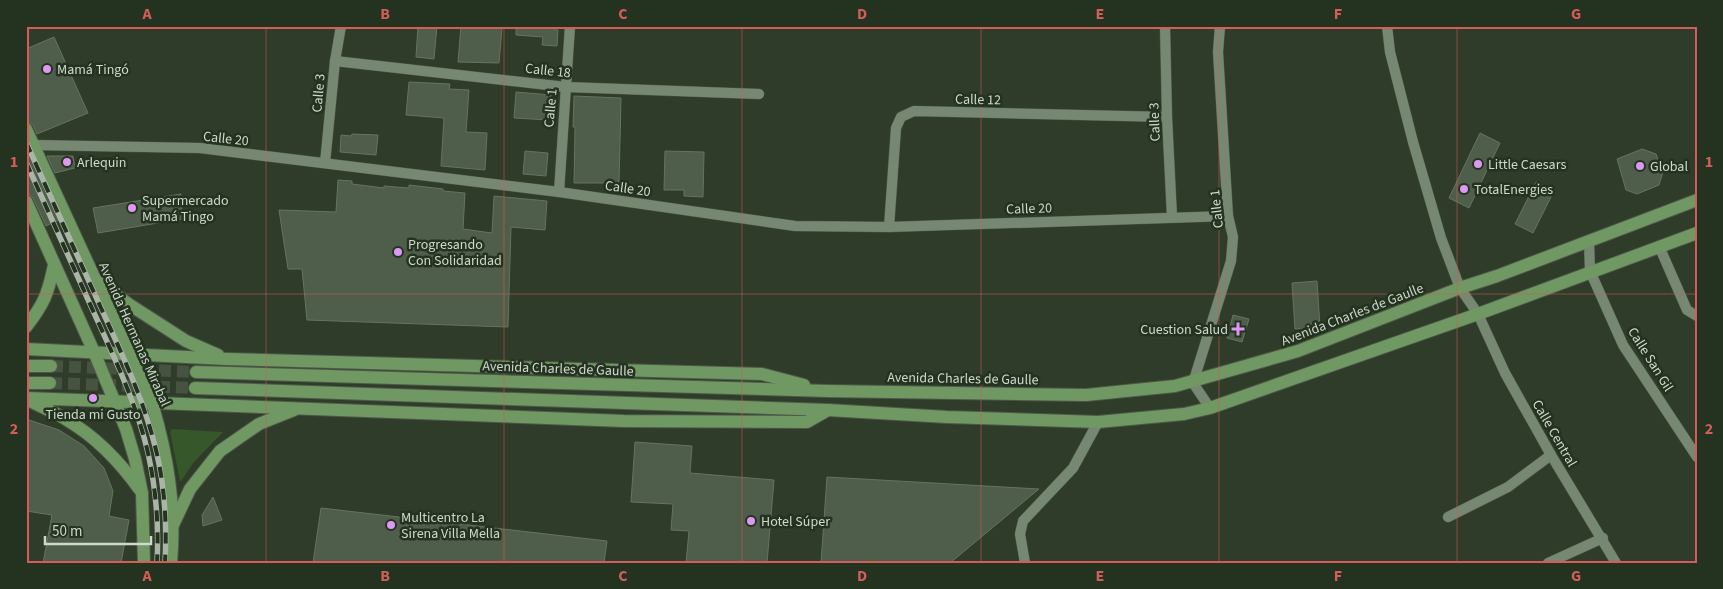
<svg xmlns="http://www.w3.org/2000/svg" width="1723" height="589" viewBox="0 0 1723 589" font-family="'Source Sans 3',sans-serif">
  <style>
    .green { fill: #355729 }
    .building { fill: #4f5e4a; stroke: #64745f }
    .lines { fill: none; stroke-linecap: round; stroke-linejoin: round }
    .primary-tunnel { stroke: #465341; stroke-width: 12; stroke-dasharray: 12 6; stroke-linecap: butt }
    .minor-casing { stroke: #4e5949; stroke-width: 11 }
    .primary-casing { stroke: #4e5949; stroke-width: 14 }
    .minor { stroke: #778872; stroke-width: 10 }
    .primary { stroke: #6f9862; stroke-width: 12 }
    .rail-casing { stroke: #aab4a7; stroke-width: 5.5 }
    .rail { stroke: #243220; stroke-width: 4; stroke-dasharray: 11; stroke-linecap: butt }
    .grid { fill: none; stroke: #d45d59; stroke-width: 1; stroke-opacity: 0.55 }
    .poi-dot { fill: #de98f3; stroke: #243220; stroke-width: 2 }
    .labels { text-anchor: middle; stroke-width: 5; stroke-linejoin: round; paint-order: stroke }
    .poi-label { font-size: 14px; fill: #cfd8cc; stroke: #243220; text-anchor: start }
    .street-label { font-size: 14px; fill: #cfd8cc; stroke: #243220 }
    .neatline { fill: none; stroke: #d45d59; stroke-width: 2 }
    .grid-label { font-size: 16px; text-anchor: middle; font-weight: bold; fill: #d45d59 }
  </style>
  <rect width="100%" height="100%" fill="#2e3c29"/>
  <!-- green -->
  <polygon class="green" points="172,429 223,432 194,462 181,481 180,481 170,432"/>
  <!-- building -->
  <g class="building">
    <polygon points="418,26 437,26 434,59 416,57"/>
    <polygon points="461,26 502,28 499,63 458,62"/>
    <polygon points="516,26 555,26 555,30 558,30 557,46 542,45 543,37 516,35"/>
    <polygon points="54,37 88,113 37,134 33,125 26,121 26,49"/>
    <polygon points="409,82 450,84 449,89 469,90 466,132 487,133 485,170 441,166 444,118 406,115"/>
    <polygon points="516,92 551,95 549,120 514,118"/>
    <polygon points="574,96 621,98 619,183 574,183 575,127 573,127"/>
    <polygon points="1480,133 1500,143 1469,208 1449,198"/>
    <polygon points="352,134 378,135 376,155 340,152 341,135 351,136"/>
    <polygon points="1642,149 1656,154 1663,172 1659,185 1637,194 1626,190 1617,159"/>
    <polygon points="525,151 548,153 546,176 523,174"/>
    <polygon points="665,151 704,152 703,197 684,196 684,190 664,190"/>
    <polygon points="29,154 59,220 46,226 33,198 26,191 26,155"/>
    <polygon points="47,156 73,156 75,168 55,173"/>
    <polygon points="338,180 352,181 352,184 384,188 384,186 409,188 409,185 443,189 443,191 465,193 463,229 492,233 494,196 547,201 545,230 511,227 508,327 307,320 302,269 288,269 279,210 336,212"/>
    <polygon points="1536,182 1554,191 1533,233 1515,224"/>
    <polygon points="181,194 182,219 98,233 93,208"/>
    <polygon points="1317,281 1320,327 1295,329 1292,283"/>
    <polygon points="1233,315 1249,319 1242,342 1227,338"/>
    <polygon points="26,419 59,430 84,446 104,468 113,491 109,516 129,520 121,563 43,563 52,515 26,511"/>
    <polygon points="635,442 692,446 690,473 774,480 767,563 686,563 689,531 671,530 673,504 631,502"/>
    <polygon points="827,477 1039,489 950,563 821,563"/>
    <polygon points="213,497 222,520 203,526 202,515"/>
    <polygon points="321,508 607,541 604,563 313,563"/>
  </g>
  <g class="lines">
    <!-- primary-tunnel -->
    <g class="primary-tunnel">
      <polyline points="51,366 196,372"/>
      <polyline points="50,383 195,388"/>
    </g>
    <defs>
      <g id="minor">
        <polyline points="1165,26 1167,117 1172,217"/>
        <polyline points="1387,26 1390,52 1413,142 1441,238 1460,288 1478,314 1505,373 1551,455 1616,563"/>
        <polyline points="335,61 566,87 759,94"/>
        <polyline points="26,148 33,145 200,148 559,192 795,226 889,227 1228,216"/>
        <polyline points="325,163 335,61 341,26"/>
        <polyline points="559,192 570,26"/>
        <polyline points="889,227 896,128 901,117 914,111 1167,117"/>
        <polyline points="1589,241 1590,271 1623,345 1697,457"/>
        <polyline points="1659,246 1687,310 1697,316"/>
        <polyline points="1210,408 1193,383 1231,261 1233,237 1228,216 1218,52 1220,26"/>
        <polyline points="1448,517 1508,487 1551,455"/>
        <polyline points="1025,563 1020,534 1023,521 1073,468 1098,422"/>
        <polyline points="1548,563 1603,538"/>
      </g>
      <g id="primary">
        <path d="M26 129 152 403C168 457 176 507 171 563"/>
        <polyline points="26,201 94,352 126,429 135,459 142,493 144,563"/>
        <polyline points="95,279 130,305 186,341 218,355"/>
        <path d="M26 327C44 304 48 294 54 265"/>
        <polyline points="26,349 227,359 762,374 804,385"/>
        <polyline points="26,366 51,366"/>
        <polyline points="196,372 828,391 1086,395 1175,386 1298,351 1460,288 1497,276 1697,200"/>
        <polyline points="26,383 50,383"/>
        <polyline points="195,388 828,410 947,417 1098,422 1184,414 1210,408 1478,314 1697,233"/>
        <polyline points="26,398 624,421 807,422 828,410"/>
        <path d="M28 400C41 407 55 412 67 420 96 437 120 462 140 490"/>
        <polyline points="173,525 190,489 220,451 259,424 294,410"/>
      </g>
    </defs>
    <!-- minor casing -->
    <use href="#minor" class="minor-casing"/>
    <!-- primary casing -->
    <use href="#primary" class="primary-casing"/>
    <!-- minor -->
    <use href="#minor" class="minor"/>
    <!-- primary -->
    <use href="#primary" class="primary"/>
    <defs>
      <g id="rail">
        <path d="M26 142C51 198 76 253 101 308 122 354 144 400 156 450 165 487 167 525 165 563"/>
        <path d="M26 162C47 209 69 257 90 304 112 353 136 401 148 453 156 489 159 526 157 563"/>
      </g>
    </defs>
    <!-- rail casing -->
    <use href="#rail" class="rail-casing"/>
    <!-- rail -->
    <use href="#rail" class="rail"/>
  </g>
  <!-- grid -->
  <path class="grid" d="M266 26V563M504 26V563M742 26V563M981 26V563M1219 26V563M1457 26V563M26 294H1697"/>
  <!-- markers -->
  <g class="poi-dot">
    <circle cx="47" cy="69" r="5"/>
    <circle cx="67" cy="162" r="5"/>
    <circle cx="1478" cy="164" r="5"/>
    <circle cx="1640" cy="166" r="5"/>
    <circle cx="1464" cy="189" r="5"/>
    <circle cx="132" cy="208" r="5"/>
    <circle cx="398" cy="252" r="5"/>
    <path d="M1235.5 321.5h5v5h5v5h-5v5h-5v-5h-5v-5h5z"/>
    <circle cx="93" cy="398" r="5"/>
    <circle cx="751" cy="521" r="5"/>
    <circle cx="391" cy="525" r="5"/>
  </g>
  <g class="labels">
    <!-- poi labels -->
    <g class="poi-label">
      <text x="57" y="74">Mamá Tingó</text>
      <text x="77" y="167">Arlequin</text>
      <text x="1488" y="169">Little Caesars</text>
      <text x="1650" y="171">Global</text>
      <text x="1474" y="194">TotalEnergies</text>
      <text x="142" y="205">Supermercado<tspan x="142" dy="16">Mamá Tingo</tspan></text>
      <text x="408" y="249">Progresando<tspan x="408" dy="16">Con Solidaridad</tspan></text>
      <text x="1228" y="334" text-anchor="end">Cuestion Salud</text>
      <text x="93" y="419" text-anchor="middle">Tienda mi Gusto</text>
      <text x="401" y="522">Multicentro La<tspan x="401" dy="16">Sirena Villa Mella</tspan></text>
      <text x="761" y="526">Hotel Súper</text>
    </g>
    <!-- street labels -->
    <g class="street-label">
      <text transform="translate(548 70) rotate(6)" y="5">Calle 18</text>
      <text transform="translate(318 93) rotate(-85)" y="5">Calle 3</text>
      <text transform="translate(978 99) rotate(1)" y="5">Calle 12</text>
      <text transform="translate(550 108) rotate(-85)" y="5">Calle 1</text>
      <text transform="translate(1154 122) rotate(-92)" y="5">Calle 3</text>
      <text transform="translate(226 138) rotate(6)" y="5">Calle 20</text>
      <text transform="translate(628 188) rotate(8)" y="5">Calle 20</text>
      <text transform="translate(1029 208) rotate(-2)" y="5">Calle 20</text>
      <text transform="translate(1216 209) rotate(-96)" y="5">Calle 1</text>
      <text transform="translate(1352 314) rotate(-21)" y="5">Avenida Charles de Gaulle</text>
      <text transform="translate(135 334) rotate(66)" y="5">Avenida Hermanas Mirabal</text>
      <text transform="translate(1651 359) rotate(58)" y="5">Calle San Gil</text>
      <text transform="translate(558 368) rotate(2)" y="5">Avenida Charles de Gaulle</text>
      <text transform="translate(963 378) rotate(1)" y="5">Avenida Charles de Gaulle</text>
      <text transform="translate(1555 433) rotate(60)" y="5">Calle Central</text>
    </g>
  </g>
  <!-- border -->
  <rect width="1723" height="589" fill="none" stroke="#243220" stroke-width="55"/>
  <!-- scale -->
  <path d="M45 536v8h106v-8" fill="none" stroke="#cfd8cc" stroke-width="2.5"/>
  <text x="52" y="536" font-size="15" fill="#cfd8cc" stroke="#243220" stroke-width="4" paint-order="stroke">50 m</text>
  <rect x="28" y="28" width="1668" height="534" class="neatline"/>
  <g class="grid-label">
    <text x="147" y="19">A</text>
    <text x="385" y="19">B</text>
    <text x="623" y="19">C</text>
    <text x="862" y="19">D</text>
    <text x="1100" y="19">E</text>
    <text x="1338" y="19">F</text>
    <text x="1576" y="19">G</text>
    <text x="14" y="167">1</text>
    <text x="1709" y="167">1</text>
    <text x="14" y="434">2</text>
    <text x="1709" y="434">2</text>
    <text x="147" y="581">A</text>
    <text x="385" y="581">B</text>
    <text x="623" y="581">C</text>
    <text x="862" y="581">D</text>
    <text x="1100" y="581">E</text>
    <text x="1338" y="581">F</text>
    <text x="1576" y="581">G</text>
  </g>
</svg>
